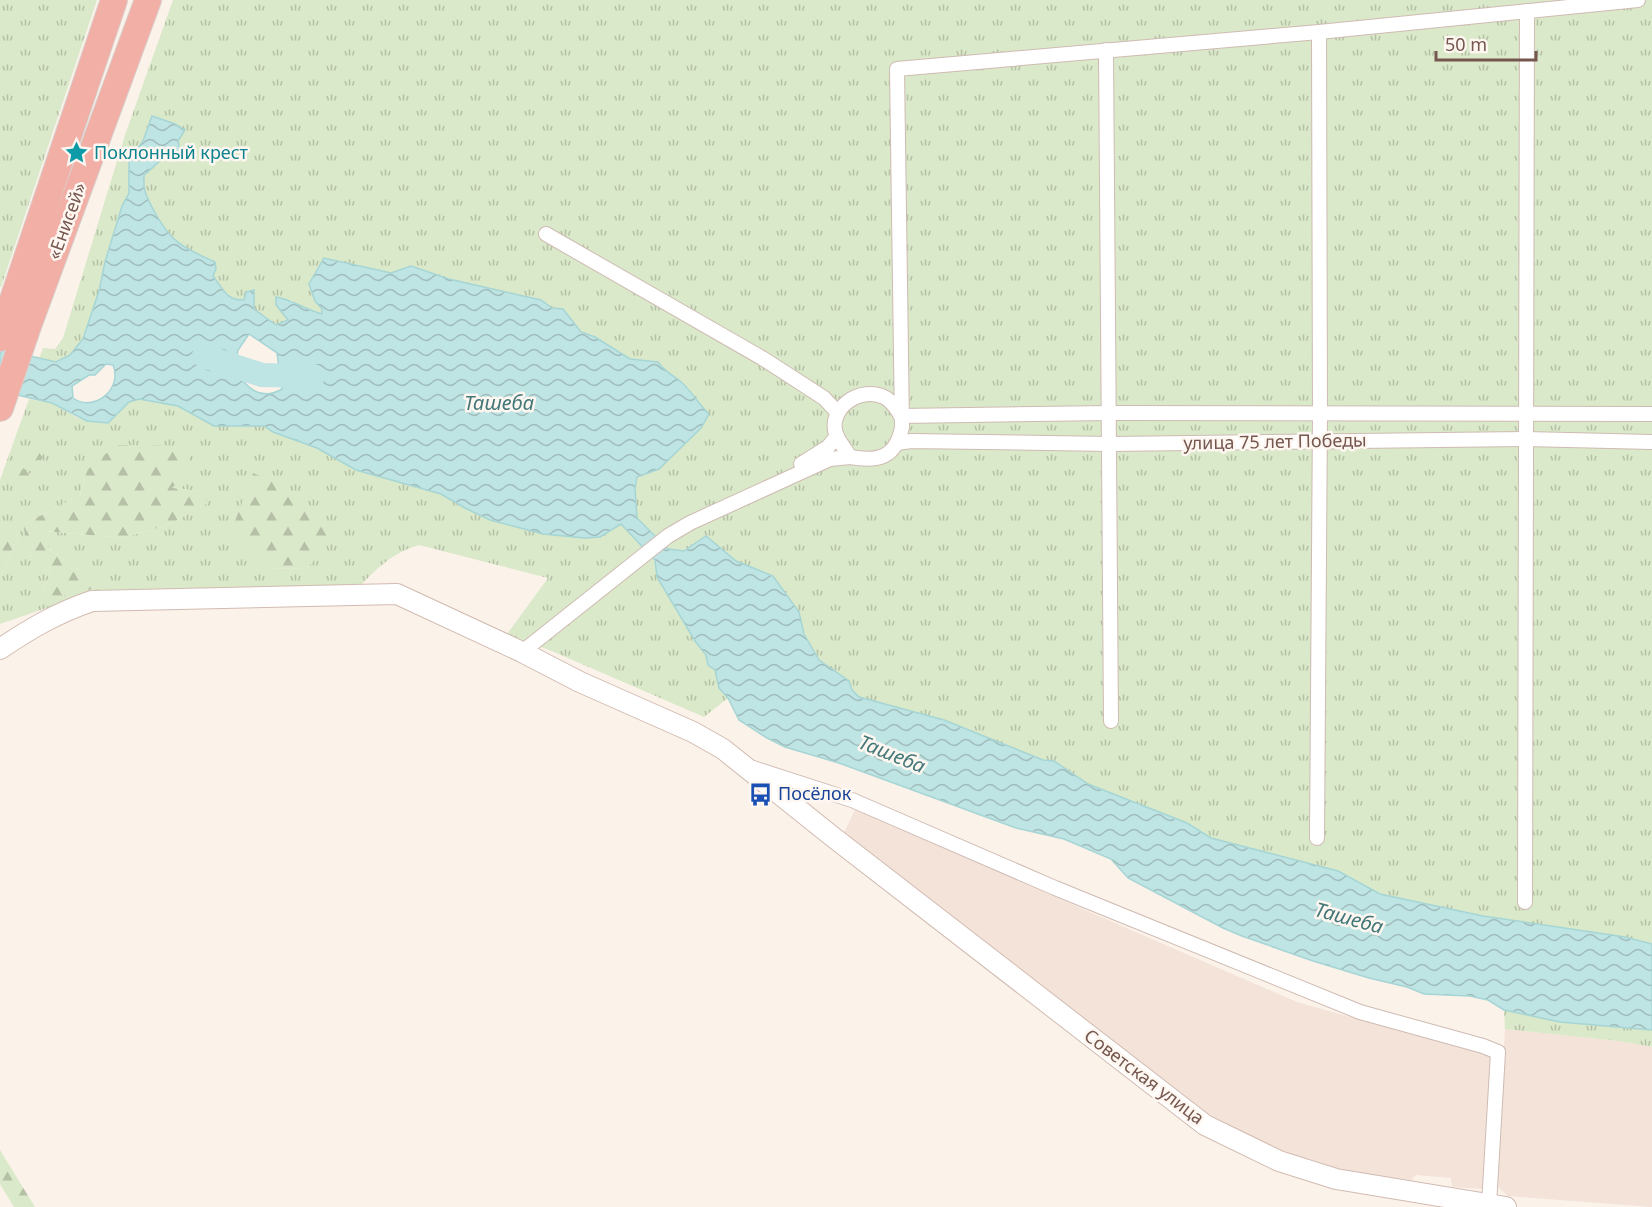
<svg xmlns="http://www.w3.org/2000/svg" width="1652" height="1207" viewBox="0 0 1652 1207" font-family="'Noto Sans',sans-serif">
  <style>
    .residential { fill: #f3e3d9 }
    .grass { fill: url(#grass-tufts); fill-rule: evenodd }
    .forest { fill: url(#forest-firs) }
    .water { fill: url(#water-waves); stroke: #a6d5d5; stroke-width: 1.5; fill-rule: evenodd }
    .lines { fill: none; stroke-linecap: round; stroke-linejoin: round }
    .river { stroke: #bfe4e4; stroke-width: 24 }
    .street-casing { stroke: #cfbbb3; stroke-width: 16 }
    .secondary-casing { stroke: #d2bbb1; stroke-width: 22 }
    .highway-casing { stroke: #d8d0ce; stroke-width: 28 }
    .street { stroke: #fff; stroke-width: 14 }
    .secondary { stroke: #fff; stroke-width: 20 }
    .highway { stroke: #f1afa6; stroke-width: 26 }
    .labels { text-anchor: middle; stroke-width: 5; stroke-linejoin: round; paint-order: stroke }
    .culture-label { font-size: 18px; fill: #0d838f; stroke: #fef7f1; text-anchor: start }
    .street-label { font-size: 18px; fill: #75574f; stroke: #fef7f1 }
    .transit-label { font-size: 18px; fill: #164399; stroke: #fef7f1; text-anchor: start }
    .water-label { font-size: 20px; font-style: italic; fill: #437778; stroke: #fef7f1 }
  </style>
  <defs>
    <pattern id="grass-tufts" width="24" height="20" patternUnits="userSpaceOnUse" patternTransform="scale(1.5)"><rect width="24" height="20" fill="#dae9c9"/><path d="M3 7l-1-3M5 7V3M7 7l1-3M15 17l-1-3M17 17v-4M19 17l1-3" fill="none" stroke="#b5c0a6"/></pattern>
    <pattern id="forest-firs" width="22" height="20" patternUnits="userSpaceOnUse" patternTransform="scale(1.5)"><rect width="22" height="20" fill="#dae9c9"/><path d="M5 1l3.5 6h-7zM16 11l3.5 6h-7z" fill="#b5c0a6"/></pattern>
    <pattern id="water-waves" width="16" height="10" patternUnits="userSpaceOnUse" patternTransform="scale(1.5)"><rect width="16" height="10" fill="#bfe4e4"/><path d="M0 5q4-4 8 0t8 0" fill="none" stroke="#a0bcbb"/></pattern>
  </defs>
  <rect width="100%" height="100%" fill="#fbf2ea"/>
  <!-- residential -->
  <g class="residential">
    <polygon points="855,810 1297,1002 1413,1035 1439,1040 1486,1053 1492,1061 1484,1189 1452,1187 1451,1178 1416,1175 1411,1180 1335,1170 1323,1163 1272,1148 1198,1108 841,839"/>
    <polygon points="1505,1029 1618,1041 1652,1047 1652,1207 1508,1196 1496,1185"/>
  </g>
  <!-- grass -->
  <g class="grass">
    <polygon points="0,0 97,0 1,287 0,287"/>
    <path d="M173 0H1652V944L1625 937 1483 916 1380 894 1338 871 1211 838 1187 823 1088 784 1054 761 1043 760 944 720 859 697 852 690 849 681 819 660 804 634 799 612 773 576 736 561 706 536 683 551 668 549 637 518 635 489 637 477 659 469 684 445 709 414 681 382 664 370 658 362 630 359 595 337 581 332 563 309 552 308 541 300 449 279 411 266 391 273 324 258 309 284 315 301 322 309V315L302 308 291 300 276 305 288 320 276 325 254 309 253 302 237 301 226 295 220 289 213 276 215 262C183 248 170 241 153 209 146 195 143 192 144 175 157 165 164 154 180 150L175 124 152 117 143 141 129 160V193L122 206 105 262 99 291 83 339 70 355 64 359 56 362 39 359 43 348 55 349 63 338 125 135Z"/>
    <path d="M29 399 52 403 78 418 121 408 129 401 139 399 178 406 214 426H264L273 432 317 448 356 470 441 494 465 508 543 534 585 538 600 537 621 523 655 560 657 577 695 641 706 655 708 665 715 670 719 688 728 698 704 717 554 652 507 634 548 578 419 545C389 554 376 570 354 592L70 600 0 624V577L18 537 14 521 0 523V480ZM32 444 42 457 22 467 29 475 2 477ZM87 470 171 488 200 491 207 503 168 525 122 538 44 531V543L55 554 79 570 42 595 50 573 30 558 33 544 23 525 80 495ZM253 473 320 553 307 568 265 569 257 556 232 532Z"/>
    <polygon points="1504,1010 1560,1022 1652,1030 1652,1047 1618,1041 1505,1029"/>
  </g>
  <!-- forest -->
  <g class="forest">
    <polygon points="32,443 43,458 22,467 32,476 27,490 13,487 2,477 16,455"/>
    <polygon points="116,445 194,446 183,477 172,488 200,491 208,503 168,525 122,538 45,531 44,543 55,554 79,570 95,588 73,595 42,596 50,573 30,558 33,544 26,536 23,525 80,495 87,470"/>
    <polygon points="253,473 280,484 330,525 320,553 307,568 265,569 257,556 231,532"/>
    <polygon points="14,520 18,537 0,577 0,523"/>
    <polygon points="0,1150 35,1207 14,1207 0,1184"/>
  </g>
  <!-- water -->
  <path class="water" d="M152 116 175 124 185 130 178 141 180 150C164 153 157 165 144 175 143 192 146 195 153 209 170 242 183 248 215 262L216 269 213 276C223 288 226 301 244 300L246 292 254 290V309L276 325 288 320 276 305V297C293 300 306 310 322 314V309L315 301 309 284 324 258 391 273 411 266 449 279 541 300 552 308 563 309 581 332 595 337 630 359 658 362C664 371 672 375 680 381 691 390 698 404 709 414L701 428 659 469 637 477 635 489 637 518 668 549 684 551 706 536 736 561 773 576 799 612 804 634 819 660 849 681 852 690 859 697 944 720 1043 760 1054 761 1088 784 1187 823 1211 838 1338 871 1380 894 1483 916 1625 937 1652 944V1030L1560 1022 1504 1010 1488 1000 1470 996 1424 994 1407 987 1369 978 1313 961 1242 936 1223 928 1128 878 1111 859 1064 839 1016 828 839 763 785 747 767 738 739 720 728 698 719 688 715 670 708 665 706 655 695 641 657 577 655 560 621 524 600 537 585 538 543 534 490 520 465 508 441 494 356 470 317 448 273 432 264 426H214L178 406 139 399 129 402 108 423 87 421 52 403 0 391V349L56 362 70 355 83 339 99 291 105 262 122 206 129 193V160L143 141ZM249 334 277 353 282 389C260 402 247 387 234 371L238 350ZM106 364 113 365C123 389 94 413 73 398L72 386 89 375H95Z"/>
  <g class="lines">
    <!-- river -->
    <polyline class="river" points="204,356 262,375 313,376"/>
    <defs>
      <g id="street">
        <polyline points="1106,50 1111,721"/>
        <polyline points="546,234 762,358 824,398 838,413"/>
        <path d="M901 416C897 409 892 402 886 398 861 384 825 409 837 437 841 444 846 450 850 457 878 462 896 458 902 427L897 69 1319 32 1638 0"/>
        <polyline points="901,416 1109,413 1652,414"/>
        <polyline points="897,443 911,441 1110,444 1526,439 1652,442"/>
        <polyline points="801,464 828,447 837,436"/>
        <polyline points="522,652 668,536 690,523 830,459 850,457"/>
        <polyline points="753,768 852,800 1055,888 1360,1012 1483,1046 1498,1052 1489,1205"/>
        <polyline points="1317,838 1320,413 1319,32"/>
        <polyline points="1525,902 1527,11"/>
      </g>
      <path id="secondary" d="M0 649C31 628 57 613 92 601L397 594 522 652 580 682 693 732 723 749 833 837 1205 1125 1279 1161 1336 1179 1506 1207"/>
      <g id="highway">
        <polyline points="0,338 114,0"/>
        <polyline points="0,408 28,326 148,0"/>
      </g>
    </defs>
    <!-- street casing -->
    <use href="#street" class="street-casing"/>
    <!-- secondary casing -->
    <use href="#secondary" class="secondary-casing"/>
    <!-- highway casing -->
    <use href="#highway" class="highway-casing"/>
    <!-- street -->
    <use href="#street" class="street"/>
    <!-- secondary -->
    <use href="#secondary" class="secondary"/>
    <!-- highway -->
    <use href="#highway" class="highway"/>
  </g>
  <!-- icons -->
  <defs>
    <symbol id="sight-bare" viewBox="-9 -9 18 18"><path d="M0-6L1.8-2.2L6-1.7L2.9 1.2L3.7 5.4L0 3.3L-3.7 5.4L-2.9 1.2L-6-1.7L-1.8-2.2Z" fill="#0f9aa8" stroke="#fef7f1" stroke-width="2.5" paint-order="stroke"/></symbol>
    <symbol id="bus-bare" viewBox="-9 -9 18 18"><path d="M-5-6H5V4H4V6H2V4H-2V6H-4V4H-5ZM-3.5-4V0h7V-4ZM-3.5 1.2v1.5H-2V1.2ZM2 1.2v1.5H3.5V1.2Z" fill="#1a4fb4" stroke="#fef7f1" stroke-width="2.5" paint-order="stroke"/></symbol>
  </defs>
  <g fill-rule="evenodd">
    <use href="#sight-bare" x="60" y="136" width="33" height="33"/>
    <use href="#bus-bare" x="744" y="778" width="33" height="33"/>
  </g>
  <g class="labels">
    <!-- culture labels -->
    <g class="culture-label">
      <text x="94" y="159">Поклонный крест</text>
    </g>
    <!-- street labels -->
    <g class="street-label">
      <text transform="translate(67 221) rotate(-70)" y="6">«Енисей»</text>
      <text transform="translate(1275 442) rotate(-1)" y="6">улица 75 лет Победы</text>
      <text transform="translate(1144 1077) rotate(37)" y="6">Советская улица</text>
    </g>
    <!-- transit labels -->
    <g class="transit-label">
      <text x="778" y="800">Посёлок</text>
    </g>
    <!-- water labels -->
    <g class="water-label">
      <text x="499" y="410">Ташеба</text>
      <text transform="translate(892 754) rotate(22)" y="7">Ташеба</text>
      <text transform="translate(1349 918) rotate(15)" y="7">Ташеба</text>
    </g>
  </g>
  <!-- scale -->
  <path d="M1436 51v9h100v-9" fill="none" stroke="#75574f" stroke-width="3"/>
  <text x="1445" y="51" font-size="18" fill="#75574f" stroke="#fef7f1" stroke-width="4.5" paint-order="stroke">50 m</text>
</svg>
